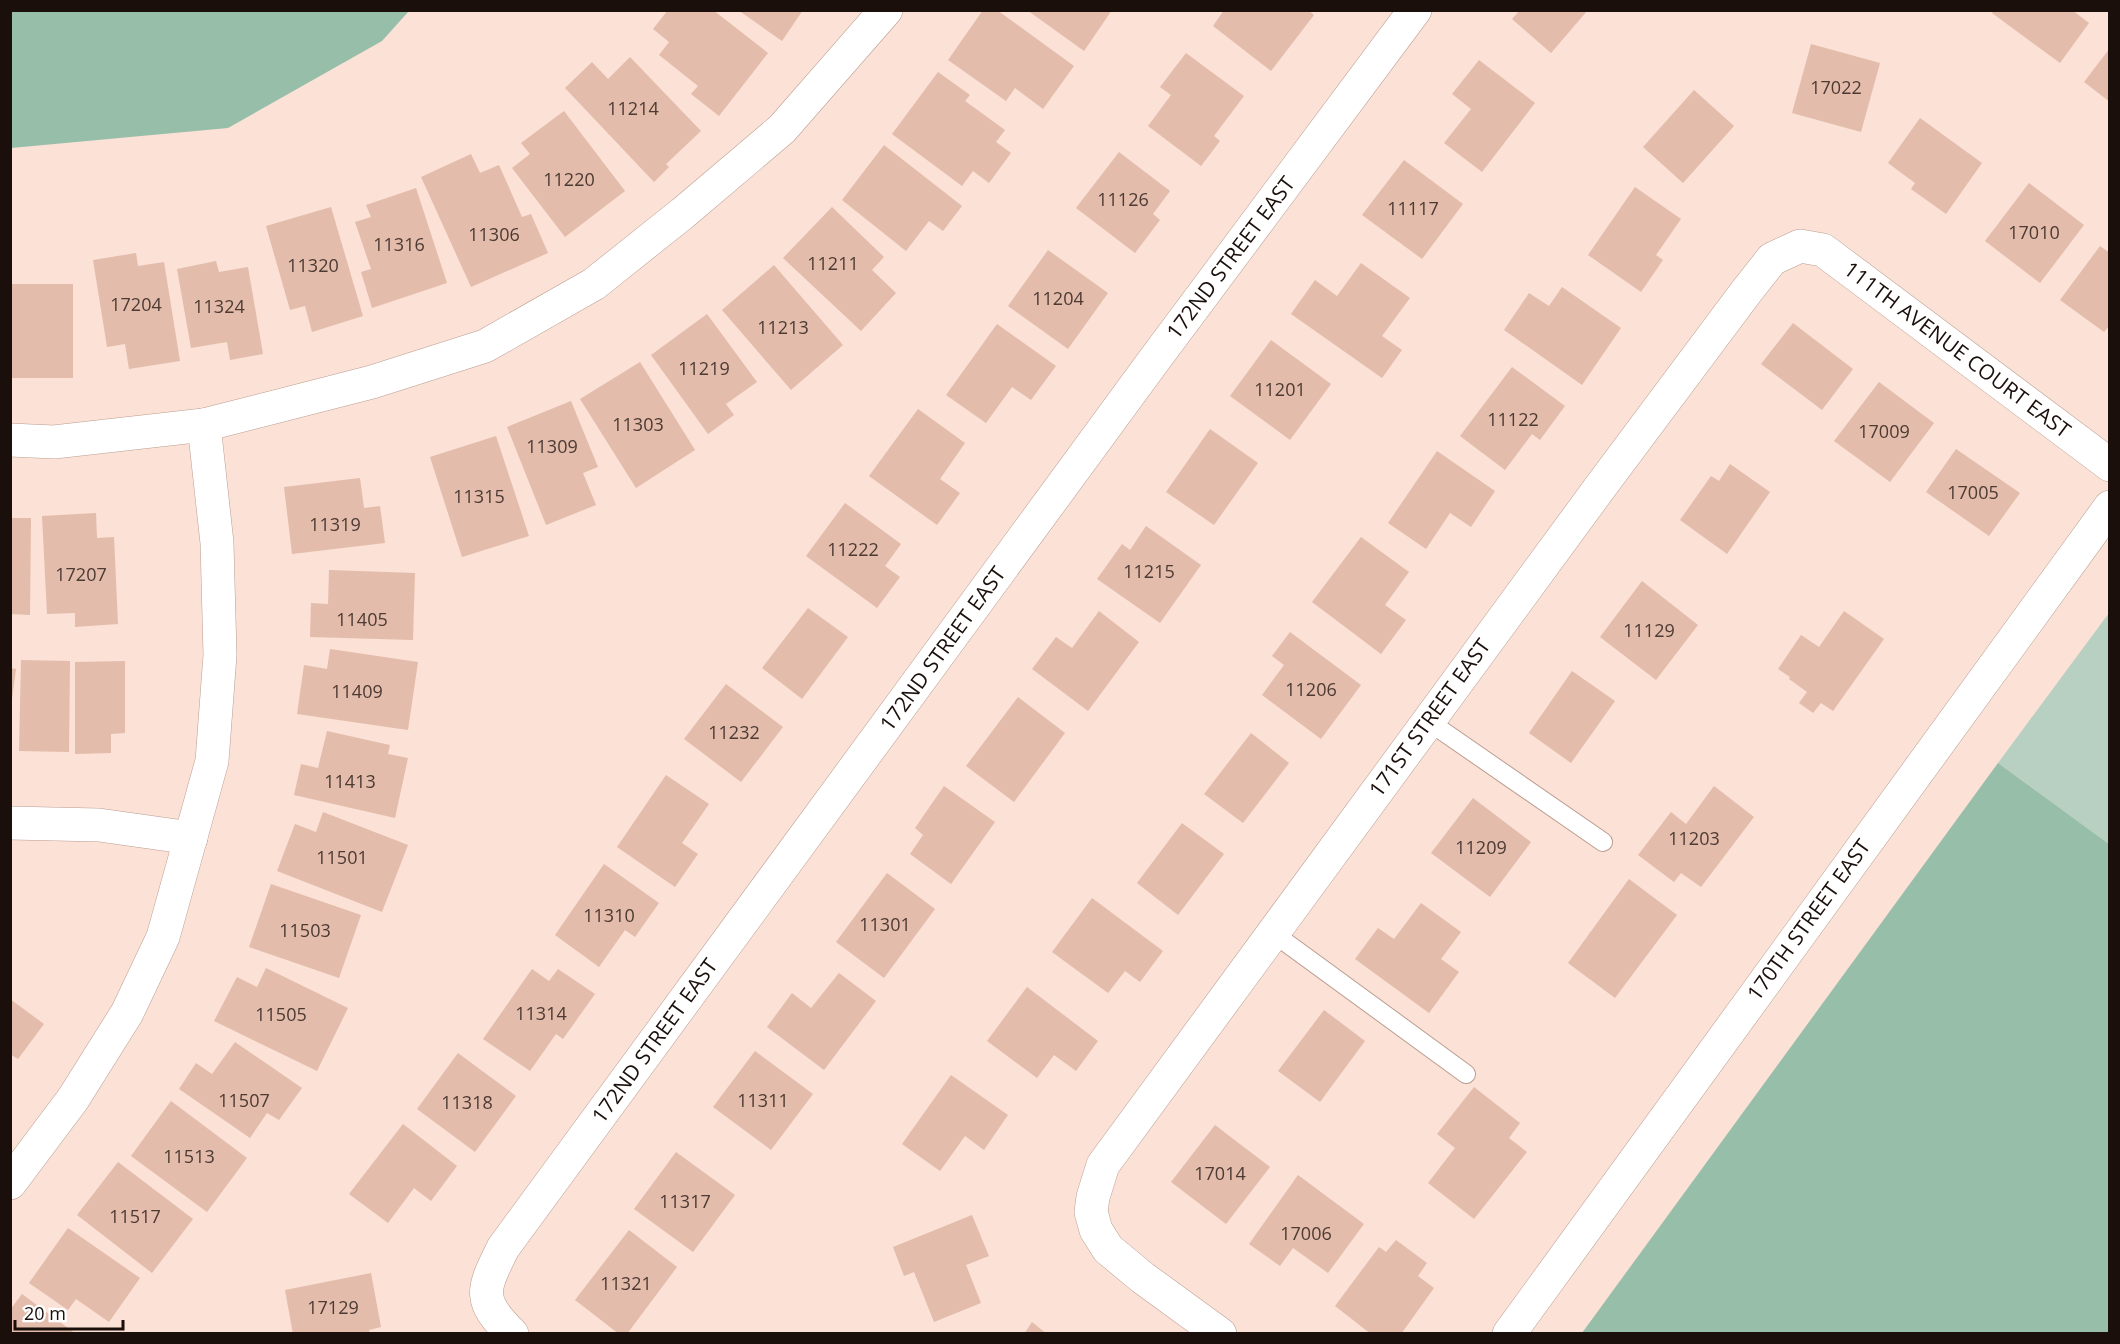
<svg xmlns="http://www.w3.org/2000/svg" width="2120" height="1344" viewBox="0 0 2120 1344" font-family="'Open Sans',sans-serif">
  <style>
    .green { fill: #b8d0c2 }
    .forest { fill: #97bea9 }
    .building { fill: #e3bcab }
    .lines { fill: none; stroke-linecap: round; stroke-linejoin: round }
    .service-casing { stroke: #bb9d90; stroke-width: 20 }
    .minor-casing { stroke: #bb9d90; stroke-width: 34 }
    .service { stroke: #fff; stroke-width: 18 }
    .minor { stroke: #fff; stroke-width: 33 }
    .labels { text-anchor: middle; stroke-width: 5; stroke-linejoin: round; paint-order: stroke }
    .number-label { font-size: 18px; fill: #4c3a33 }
    .street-label { font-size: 21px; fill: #1a0f0b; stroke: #fff }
  </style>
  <rect width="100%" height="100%" fill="#fbe1d6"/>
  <!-- green -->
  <polygon class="green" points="2109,613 2109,844 1998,763"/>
  <!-- forest -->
  <g class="forest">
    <polygon points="11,10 409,10 409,11 382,41 228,128 11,148"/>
    <polygon points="1998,763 2109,844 2109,1333 1582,1333"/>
  </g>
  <!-- building -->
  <g class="building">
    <polygon points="668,10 713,10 768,53 719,116 691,94 698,86 659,55 669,42 653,29"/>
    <polygon points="738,10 803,10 782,41"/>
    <polygon points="983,10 997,10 1074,66 1043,109 1015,88 1006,101 948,60"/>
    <polygon points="1027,10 1112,10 1084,51"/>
    <polygon points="1224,10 1308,10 1314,15 1271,71 1213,26"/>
    <polygon points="1520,10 1588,10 1551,53 1512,19"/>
    <polygon points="1993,10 2072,10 2089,23 2060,63 1992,13"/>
    <polygon points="1811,44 1880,63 1861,132 1792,113"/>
    <polygon points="2110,48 2110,102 2084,82"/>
    <polygon points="1186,53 1244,96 1214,136 1220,141 1201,166 1148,126 1171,95 1160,87"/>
    <polygon points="630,57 701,131 666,164 669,167 654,182 565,88 592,62 608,79"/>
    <polygon points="1479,60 1535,103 1482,172 1444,143 1471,109 1452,94"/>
    <polygon points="938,72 970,95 965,101 1005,130 996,142 1011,153 989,183 973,171 962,186 892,134"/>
    <polygon points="1694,90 1734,126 1683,183 1643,147"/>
    <polygon points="564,111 625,191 565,237 512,168 530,154 521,143"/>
    <polygon points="1920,118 1982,163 1946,214 1911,189 1915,183 1888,163"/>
    <polygon points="884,145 962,206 943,231 929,221 906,251 842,200"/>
    <polygon points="1119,152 1170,191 1153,214 1160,220 1135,253 1076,208"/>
    <polygon points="471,154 480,173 499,165 522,217 531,214 548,253 471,287 421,177"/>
    <polygon points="1404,160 1463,204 1422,259 1362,215"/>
    <polygon points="2029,183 2084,225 2040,283 1985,241"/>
    <polygon points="1635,187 1681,219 1656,255 1663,260 1641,292 1588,255"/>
    <polygon points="416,188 447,283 372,308 361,272 371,269 355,222 371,217 366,205"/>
    <polygon points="331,207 363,316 312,332 305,306 290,310 266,226"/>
    <polygon points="832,207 884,257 872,270 896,293 861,331 783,258"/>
    <polygon points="2100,246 2110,253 2110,325 2104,332 2060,300"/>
    <polygon points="1048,250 1108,293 1068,349 1008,306"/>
    <polygon points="136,253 138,266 164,262 180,361 129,369 125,344 107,347 93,260"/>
    <polygon points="216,261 219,272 248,267 263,354 230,360 227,342 191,348 177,269"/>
    <polygon points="1361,263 1410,298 1382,336 1402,350 1382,378 1291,314 1315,280 1337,296"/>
    <polygon points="774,265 843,345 791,390 722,310"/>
    <rect x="10" y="284" width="63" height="94"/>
    <polygon points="1562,287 1621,328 1582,385 1504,330 1529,293 1549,306"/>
    <polygon points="707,314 757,382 726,404 734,415 708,434 651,355"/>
    <polygon points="1793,323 1853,369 1822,410 1761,364"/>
    <polygon points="997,324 1056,366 1031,400 1012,387 986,423 946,395"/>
    <polygon points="1271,340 1331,384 1290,440 1230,396"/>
    <polygon points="640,362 695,450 636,488 580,399"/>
    <polygon points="1512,367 1565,406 1540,440 1532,434 1505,470 1460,436"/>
    <polygon points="1879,382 1934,423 1890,482 1834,441"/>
    <polygon points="571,401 598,467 583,473 596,505 546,525 507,427"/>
    <polygon points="918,409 965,443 940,479 960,493 937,525 869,476"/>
    <polygon points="1210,429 1258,463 1214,525 1166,492"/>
    <polygon points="496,436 529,536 462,557 430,457"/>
    <polygon points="1956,449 2020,493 1989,536 1926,492"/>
    <polygon points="1437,451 1495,491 1471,527 1450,513 1426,549 1388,523"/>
    <polygon points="1730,464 1770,492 1727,554 1680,520 1711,476 1719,481"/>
    <polygon points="360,478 364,508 380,506 385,543 292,554 284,487"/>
    <polygon points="845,503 901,544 885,566 900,577 877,608 806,556"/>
    <polygon points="96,513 97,538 114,537 118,624 75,627 75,613 47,614 42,516"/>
    <polygon points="10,518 31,518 30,615 10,614"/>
    <polygon points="1146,526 1201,565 1160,623 1097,579 1122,544 1130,550"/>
    <polygon points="1361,537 1409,572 1385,605 1406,620 1381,654 1312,602"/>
    <polygon points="329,570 415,573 413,640 310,637 311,603 328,604"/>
    <polygon points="1642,581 1698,625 1656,680 1600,637"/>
    <polygon points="808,608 848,637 802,699 762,668"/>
    <polygon points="1099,611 1139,642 1088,711 1032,669 1056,637 1072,648"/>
    <polygon points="1844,611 1884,639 1833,711 1821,703 1813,713 1799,703 1807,692 1789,679 1790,677 1778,669 1801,635 1819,647"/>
    <polygon points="1290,632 1361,685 1321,739 1262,695 1284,665 1272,656"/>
    <polygon points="330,649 418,662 408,730 297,714 304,665 327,669"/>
    <polygon points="21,660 70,661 69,752 19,751"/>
    <polygon points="125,661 125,733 111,734 111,753 75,754 75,662"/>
    <polygon points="10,668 16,669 12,699 10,699"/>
    <polygon points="1572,671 1615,701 1571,763 1529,733"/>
    <polygon points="726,684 783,727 741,782 684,739"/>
    <polygon points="1018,697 1065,733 1014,802 966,766"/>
    <polygon points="327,731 390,745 388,754 408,758 395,818 294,795 301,764 318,768"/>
    <polygon points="1251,733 1289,763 1243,823 1204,794"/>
    <polygon points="666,775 709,804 682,843 698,854 675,887 617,847"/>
    <polygon points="944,786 995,822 951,884 910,854 923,835 915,828"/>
    <polygon points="1714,786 1754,817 1701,887 1681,873 1674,882 1638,855 1671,812 1686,824"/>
    <polygon points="1473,798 1531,842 1490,897 1431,853"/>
    <polygon points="323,812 408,845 382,912 277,871 295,824 316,832"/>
    <polygon points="1182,823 1224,854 1178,915 1137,883"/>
    <polygon points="604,864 659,903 635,937 625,930 599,967 555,935"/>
    <polygon points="887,873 935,909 884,978 836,942"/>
    <polygon points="1629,879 1677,915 1615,998 1568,963"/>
    <polygon points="271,884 361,915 339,978 249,947"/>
    <polygon points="1092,898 1163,951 1140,982 1125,971 1108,993 1052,952"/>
    <polygon points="1421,903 1461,932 1441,959 1459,972 1429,1013 1355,959 1378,928 1394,939"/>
    <polygon points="266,968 348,1008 317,1071 214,1021 237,977 257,987"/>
    <polygon points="532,969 549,981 558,969 595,994 563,1039 556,1034 530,1071 483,1039"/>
    <polygon points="839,973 876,1001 824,1070 767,1027 792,993 811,1008"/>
    <polygon points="1027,987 1098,1041 1076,1071 1054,1055 1037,1078 987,1041"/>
    <polygon points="10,999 44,1024 18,1059 10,1054"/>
    <polygon points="1324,1010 1365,1041 1320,1102 1278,1071"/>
    <polygon points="235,1042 302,1088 279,1120 267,1113 250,1138 179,1089 196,1063 212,1074"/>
    <polygon points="755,1051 813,1094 771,1150 713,1107"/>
    <polygon points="458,1053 516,1096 475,1152 417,1109"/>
    <polygon points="951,1075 1008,1115 984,1150 965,1136 940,1171 902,1144"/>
    <polygon points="1474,1087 1520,1123 1509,1138 1527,1152 1474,1219 1428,1183 1455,1148 1437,1134"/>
    <polygon points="171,1101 247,1158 207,1212 131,1156"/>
    <polygon points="403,1124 457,1166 431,1201 414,1188 388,1223 349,1194"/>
    <polygon points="1215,1125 1270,1167 1226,1224 1171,1182"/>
    <polygon points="676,1152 735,1195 693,1252 634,1209"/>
    <polygon points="118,1162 193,1219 152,1273 77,1215"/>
    <polygon points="1298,1175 1364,1224 1328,1273 1293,1248 1280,1266 1249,1244"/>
    <polygon points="972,1215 989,1256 966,1265 981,1303 934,1322 914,1272 904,1276 893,1247"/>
    <polygon points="68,1228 140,1278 109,1322 76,1299 68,1310 29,1283"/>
    <polygon points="629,1230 677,1267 627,1334 619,1334 575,1300"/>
    <polygon points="1396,1240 1427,1263 1418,1276 1434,1288 1401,1334 1371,1334 1335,1306 1379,1247 1386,1252"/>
    <polygon points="371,1273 381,1327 369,1330 370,1334 293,1334 285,1290"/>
    <polygon points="22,1294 76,1334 10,1334 10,1310"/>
    <polygon points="1032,1322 1047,1334 1024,1334"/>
  </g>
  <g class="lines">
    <defs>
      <g id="service">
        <polyline points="1428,721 1603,842"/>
        <polyline points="1273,933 1466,1074"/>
      </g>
      <g id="minor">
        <polyline points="10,440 54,442 204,425"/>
        <polyline points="10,823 99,825 191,838"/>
        <polyline points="10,1183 73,1099 127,1013 163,937 212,761 220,655 217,543 204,425 372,382 485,346 594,284 683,213 782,129 886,10"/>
        <path d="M512 1334C476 1299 483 1289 503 1248L1152 363 1415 10"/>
        <polyline points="1220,1334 1143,1278 1108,1249 1096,1230 1091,1212 1093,1197 1103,1165 1601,486 1746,292 1772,259 1800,246 1823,250 2110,465"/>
        <polyline points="1509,1334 2110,507"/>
      </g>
    </defs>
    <!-- service casing -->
    <use href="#service" class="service-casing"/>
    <!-- minor casing -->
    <use href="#minor" class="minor-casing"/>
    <!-- service -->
    <use href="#service" class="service"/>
    <!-- minor -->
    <use href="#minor" class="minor"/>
  </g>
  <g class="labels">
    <!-- number labels -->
    <g class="number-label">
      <text x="1836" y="94">17022</text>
      <text x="633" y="115">11214</text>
      <text x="569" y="186">11220</text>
      <text x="1123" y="206">11126</text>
      <text x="1413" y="215">11117</text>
      <text x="2034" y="239">17010</text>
      <text x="494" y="241">11306</text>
      <text x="399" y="251">11316</text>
      <text x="833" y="270">11211</text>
      <text x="313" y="272">11320</text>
      <text x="1058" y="305">11204</text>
      <text x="136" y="311">17204</text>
      <text x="219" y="313">11324</text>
      <text x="783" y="334">11213</text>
      <text x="704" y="375">11219</text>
      <text x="1280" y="396">11201</text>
      <text x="1513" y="426">11122</text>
      <text x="638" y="431">11303</text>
      <text x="1884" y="438">17009</text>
      <text x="552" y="453">11309</text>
      <text x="1973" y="499">17005</text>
      <text x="479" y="503">11315</text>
      <text x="335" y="531">11319</text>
      <text x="853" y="556">11222</text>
      <text x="1149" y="578">11215</text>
      <text x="81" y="581">17207</text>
      <text x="362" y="626">11405</text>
      <text x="1649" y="637">11129</text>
      <text x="1311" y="696">11206</text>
      <text x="357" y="698">11409</text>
      <text x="734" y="739">11232</text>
      <text x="350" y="788">11413</text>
      <text x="1694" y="845">11203</text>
      <text x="1481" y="854">11209</text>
      <text x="342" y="864">11501</text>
      <text x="609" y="922">11310</text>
      <text x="885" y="931">11301</text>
      <text x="305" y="937">11503</text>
      <text x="541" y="1020">11314</text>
      <text x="281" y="1021">11505</text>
      <text x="244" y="1107">11507</text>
      <text x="763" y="1107">11311</text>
      <text x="467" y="1109">11318</text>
      <text x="189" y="1163">11513</text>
      <text x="1220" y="1180">17014</text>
      <text x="685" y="1208">11317</text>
      <text x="135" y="1223">11517</text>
      <text x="1306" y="1240">17006</text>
      <text x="626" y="1290">11321</text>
      <text x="333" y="1314">17129</text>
    </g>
    <!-- street labels -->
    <g class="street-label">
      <text transform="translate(1231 258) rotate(-53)" y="7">172ND STREET EAST</text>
      <text transform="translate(1957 350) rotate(37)" y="7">111TH AVENUE COURT EAST</text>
      <text transform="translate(943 649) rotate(-54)" y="7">172ND STREET EAST</text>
      <text transform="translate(1430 718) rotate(-54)" y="7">171ST STREET EAST</text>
      <text transform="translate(1809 920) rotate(-54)" y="7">170TH STREET EAST</text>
      <text transform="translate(655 1041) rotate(-54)" y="7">172ND STREET EAST</text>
    </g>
  </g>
  <!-- border -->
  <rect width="2120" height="1344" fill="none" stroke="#1a0f0b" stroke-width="24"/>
  <!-- scale -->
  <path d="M15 1320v9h108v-9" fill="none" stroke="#1a0f0b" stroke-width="3"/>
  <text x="24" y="1320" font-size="18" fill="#1a0f0b" stroke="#ffffff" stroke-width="4.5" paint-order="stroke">20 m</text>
</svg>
